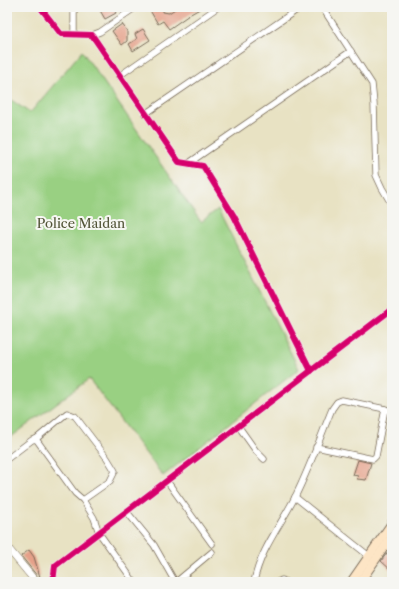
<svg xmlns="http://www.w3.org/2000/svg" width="399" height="589" viewBox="0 0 399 589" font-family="'Libre Caslon Text',serif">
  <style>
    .green { fill: #99d082; stroke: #6a7d50 }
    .building { fill: #e5a089 }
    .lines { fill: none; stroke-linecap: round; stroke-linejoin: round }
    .minor-casing { stroke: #786a58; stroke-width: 7 }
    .tertiary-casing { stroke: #786a58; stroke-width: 8 }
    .secondary-casing { stroke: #786a58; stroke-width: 10 }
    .minor { stroke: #fff; stroke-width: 5.5 }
    .tertiary { stroke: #fff; stroke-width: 7 }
    .secondary { stroke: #fde5c5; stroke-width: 8 }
    .cycleway-casing { stroke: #f6f6f2; stroke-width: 8 }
    .cycleway { stroke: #d6006c; stroke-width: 6 }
    .labels { text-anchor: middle; stroke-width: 4; stroke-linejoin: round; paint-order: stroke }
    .park-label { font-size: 13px; fill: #525437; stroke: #f6f6f2 }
  </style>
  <rect width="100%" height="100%" fill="#f6f6f2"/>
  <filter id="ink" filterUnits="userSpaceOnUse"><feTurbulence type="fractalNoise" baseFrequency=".025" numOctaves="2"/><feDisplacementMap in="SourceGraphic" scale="8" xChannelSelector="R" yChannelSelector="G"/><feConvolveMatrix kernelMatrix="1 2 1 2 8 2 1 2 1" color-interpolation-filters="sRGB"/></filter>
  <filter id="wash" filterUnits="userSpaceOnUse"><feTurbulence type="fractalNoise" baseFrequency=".012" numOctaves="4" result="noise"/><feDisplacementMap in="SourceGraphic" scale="16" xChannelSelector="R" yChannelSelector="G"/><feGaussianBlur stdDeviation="0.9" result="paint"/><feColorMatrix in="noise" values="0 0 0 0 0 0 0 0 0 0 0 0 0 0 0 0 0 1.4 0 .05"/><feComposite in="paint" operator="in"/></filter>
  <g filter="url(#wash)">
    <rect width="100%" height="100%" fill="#e8e2c3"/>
    <!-- green -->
    <polygon class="green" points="82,51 201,222 218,209 299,369 163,476 89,379 7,440 7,97 30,113"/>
    <g id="blocks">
      <!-- building -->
      <g class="building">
        <polygon points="98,7 113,7 116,13 105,19"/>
        <polygon points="148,7 163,7 163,12 169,13 178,7 203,7 189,15 169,29 163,21 158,24"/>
        <polygon points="122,24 127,31 127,41 122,45 112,31"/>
        <polygon points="143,29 150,40 133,51 129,44 137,39 135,34"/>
        <polygon points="358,460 371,463 366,480 357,479 358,476 353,475"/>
        <polygon points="29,550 34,557 40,577 38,577 21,556"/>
        <polygon points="387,553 392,556 392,571 381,561"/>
      </g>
    </g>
  </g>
  <g filter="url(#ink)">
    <use href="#blocks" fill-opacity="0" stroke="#786a58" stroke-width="1"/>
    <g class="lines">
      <defs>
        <g id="minor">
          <polyline points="40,7 61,34 92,35 179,162 203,166 234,216 311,371"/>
          <polyline points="74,7 74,34"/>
          <polyline points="322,7 372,84 374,104 376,175 382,188 392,205"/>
          <polyline points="92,35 100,32 136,7"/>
          <polyline points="119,76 218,7"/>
          <polyline points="145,114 301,7"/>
          <polyline points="189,163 351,51"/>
          <polyline points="239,427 256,451 264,459"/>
          <polyline points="36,439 75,493 83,500 94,518 99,533 134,582"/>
          <polyline points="316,447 373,459 376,456 385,409"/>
          <polyline points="7,459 32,440 36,439 67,413 75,416 107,458 115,471 110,481 83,500"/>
          <polyline points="167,481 212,544"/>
          <polyline points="295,497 369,556"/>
          <polyline points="127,512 154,545 175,582"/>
          <polyline points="53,582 55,566 392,309"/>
          <polyline points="176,582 212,552"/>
          <path d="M254 582C260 550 281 525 295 497 309 469 320 438 332 409L337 402 342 400 385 409 392 412"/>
          <polyline points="278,582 282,580 286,582"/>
        </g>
        <polyline id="tertiary" points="7,547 36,582"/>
        <g id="secondary">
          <polyline points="351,582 392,523"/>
          <polyline points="360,582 392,536"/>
        </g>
      </defs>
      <!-- minor casing -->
      <use href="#minor" class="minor-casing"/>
      <!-- tertiary casing -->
      <use href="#tertiary" class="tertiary-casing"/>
      <!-- secondary casing -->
      <use href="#secondary" class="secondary-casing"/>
      <!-- minor -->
      <use href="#minor" class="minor"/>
      <!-- tertiary -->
      <use href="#tertiary" class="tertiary"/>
      <!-- secondary -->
      <use href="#secondary" class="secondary"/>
      <defs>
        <g id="cycleway">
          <polyline points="40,7 61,34 92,35 179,162 203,166 234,216 311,371"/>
          <polyline points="53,582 55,566 392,309"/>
        </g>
      </defs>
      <!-- cycleway casing -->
      <use href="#cycleway" class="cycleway-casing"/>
      <!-- cycleway -->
      <use href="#cycleway" class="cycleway"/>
    </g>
  </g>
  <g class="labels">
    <!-- park labels -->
    <g class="park-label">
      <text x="81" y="228">Police Maidan</text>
    </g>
  </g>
  <!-- margin -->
  <rect width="399" height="589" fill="none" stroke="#f6f6f2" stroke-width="24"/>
</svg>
